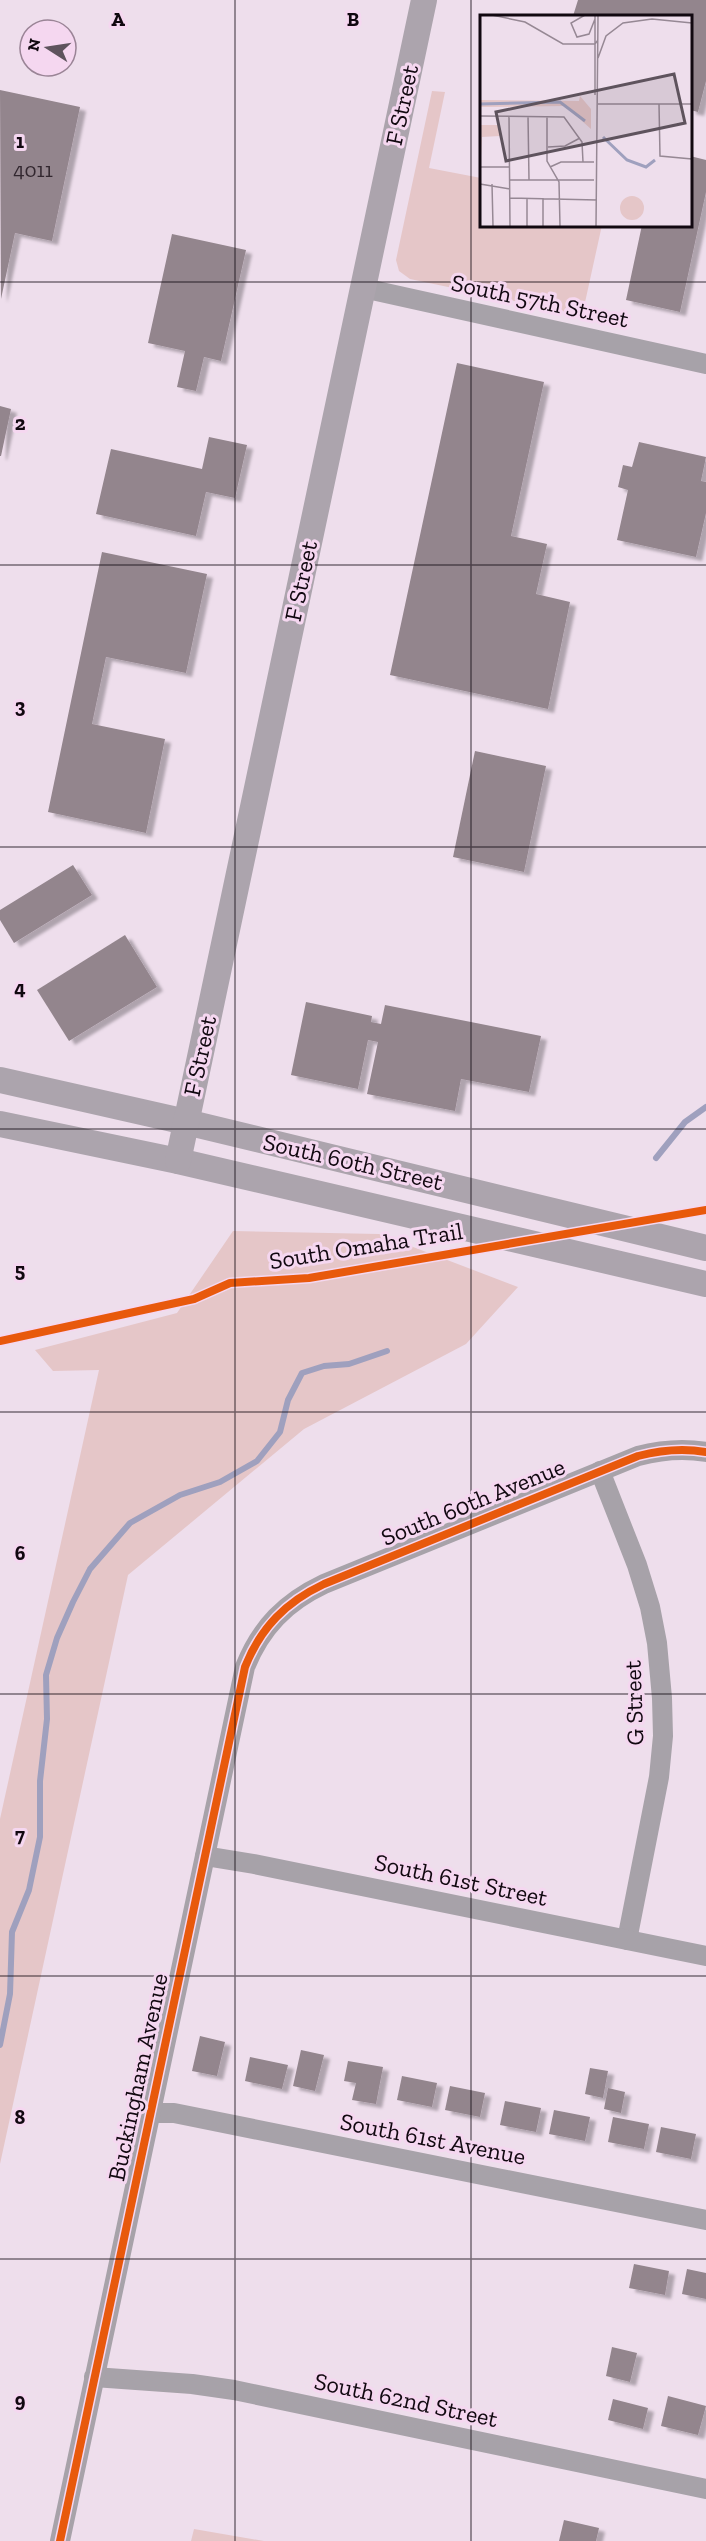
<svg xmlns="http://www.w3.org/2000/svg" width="706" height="2541" viewBox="0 0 706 2541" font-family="'Zilla Slab',serif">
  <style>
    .green { fill: #e5c6c8 }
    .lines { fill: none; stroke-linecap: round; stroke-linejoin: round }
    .stream { stroke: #9fa0be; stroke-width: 6 }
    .building { fill: #93858d; filter: url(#shadow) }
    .minor { stroke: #a7a2a9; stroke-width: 20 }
    .major { stroke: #aca4ad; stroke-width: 26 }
    .cycleway-casing { stroke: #f5d7f0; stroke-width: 11 }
    .cycleway { stroke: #e8590c; stroke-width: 8 }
    .grid { fill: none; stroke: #110810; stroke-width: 1.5; stroke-opacity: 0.55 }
    .labels { text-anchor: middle; stroke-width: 6; stroke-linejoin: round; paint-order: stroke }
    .number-label { font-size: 21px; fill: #32272f }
    .street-label { font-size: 24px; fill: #110810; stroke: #f5d7f0 }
    .inset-river { fill: none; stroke: #9fa0be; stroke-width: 3 }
    .inset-road { fill: none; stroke: #968894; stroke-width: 1.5 }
    .view { fill: #5e535d; fill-opacity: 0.15; stroke: #5e535d; stroke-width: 3 }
    .inset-edge { fill: none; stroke: #110810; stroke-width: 3 }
    .grid-label { font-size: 20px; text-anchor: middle; font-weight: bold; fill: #110810; stroke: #f5d7f0; stroke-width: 6; stroke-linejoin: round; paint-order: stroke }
  </style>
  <defs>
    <filter id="shadow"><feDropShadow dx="6" dy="4" stdDeviation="1.5" flood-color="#0004"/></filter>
  </defs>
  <rect width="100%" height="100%" fill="#eedeec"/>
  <!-- green -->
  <g class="green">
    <polygon points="432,91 445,92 429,168 481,178 481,225 602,225 584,307 581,315 410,279 399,271 396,260"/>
    <polygon points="233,1231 379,1234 518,1287 466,1344 304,1429 128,1575 0,2164 0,1819 99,1370 53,1371 35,1350 177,1313"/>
    <polygon points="194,2529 264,2541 265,2541 191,2541"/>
  </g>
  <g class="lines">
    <!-- stream -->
    <g class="stream">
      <polyline points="656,1158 685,1122 706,1107"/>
      <polyline points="0,2045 10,1994 12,1932 29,1890 40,1837 40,1781 47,1719 46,1675 57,1638 73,1602 90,1569 130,1523 180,1495 220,1482 257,1461 280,1432 288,1400 302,1373 324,1366 349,1364 387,1351"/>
    </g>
  </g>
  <!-- building -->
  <g class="building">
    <polygon points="578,0 706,0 706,81 698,112 690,110 690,16 573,16"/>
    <polygon points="0,90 80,107 52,241 15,233 1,299"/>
    <polygon points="690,156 706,160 706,192 680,312 626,300 642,225 690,225"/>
    <polygon points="172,234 246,250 221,361 204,357 196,391 177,387 185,351 148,343"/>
    <polygon points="457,363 544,382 511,536 547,544 536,594 570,602 548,709 390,675"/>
    <polygon points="0,406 11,409 1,456 0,456"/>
    <polygon points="209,437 247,445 235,498 206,492 196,536 96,514 111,449 202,469"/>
    <polygon points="639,442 706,457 701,481 706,482 706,513 696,557 617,540 628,490 618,487 623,465 632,467"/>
    <polygon points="102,552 207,574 186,673 106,657 92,724 165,739 146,833 48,812"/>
    <polygon points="475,751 546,766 524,872 453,857"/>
    <polygon points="73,865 92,895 14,943 0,920 0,910"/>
    <polygon points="125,935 157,987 69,1041 37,990"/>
    <polygon points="306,1002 372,1016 371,1022 381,1024 385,1005 541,1036 529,1092 461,1079 455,1111 367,1094 378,1042 368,1040 358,1089 291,1075"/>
    <polygon points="200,2036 225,2042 217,2076 192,2071"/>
    <polygon points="301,2050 324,2055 315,2091 293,2086"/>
    <polygon points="250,2057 288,2065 282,2089 245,2081"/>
    <polygon points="348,2061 383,2067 376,2104 352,2100 356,2083 344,2081"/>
    <polygon points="590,2068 608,2071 603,2098 585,2094"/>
    <polygon points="402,2076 437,2083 432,2107 397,2100"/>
    <polygon points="450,2086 485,2093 480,2117 445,2110"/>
    <polygon points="608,2088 625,2092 621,2113 604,2109"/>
    <polygon points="505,2101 541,2108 536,2132 500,2125"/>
    <polygon points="554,2110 590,2117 585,2141 549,2134"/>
    <polygon points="613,2117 649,2124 644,2149 608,2142"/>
    <polygon points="661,2127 696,2134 691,2159 656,2152"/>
    <polygon points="634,2264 669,2271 665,2295 629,2288"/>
    <polygon points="687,2269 706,2273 706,2299 682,2294"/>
    <polygon points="612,2347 637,2353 630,2382 606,2376"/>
    <polygon points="668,2396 706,2406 698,2435 661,2426"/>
    <polygon points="613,2399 648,2408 643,2429 608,2420"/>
    <polygon points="564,2520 599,2528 596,2541 559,2541"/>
  </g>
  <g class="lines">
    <!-- minor -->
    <g class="minor">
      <polyline points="363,288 706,364"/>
      <polyline points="600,1471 637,1565 650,1607 657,1643 662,1698 663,1736 659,1777 627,1940"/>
      <polyline points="205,1856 254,1864 706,1956"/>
      <polyline points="150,2113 174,2113 706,2220"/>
      <polyline points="94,2377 192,2384 234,2390 706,2489"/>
      <path d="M60 2541 245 1667C261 1627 286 1602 324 1584L638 1456C661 1450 683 1448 706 1452"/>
    </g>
    <!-- major -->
    <g class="major">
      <polyline points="0,1080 186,1122 706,1248"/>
      <polyline points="0,1124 178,1161 706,1284"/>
      <polyline points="178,1161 424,0"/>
    </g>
    <defs>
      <g id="cycleway">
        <polyline points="0,1341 194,1299 230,1283 309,1278 706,1210"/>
        <path d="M60 2541 245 1667C261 1627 286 1602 324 1584L638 1456C661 1450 683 1448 706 1452"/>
      </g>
    </defs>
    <!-- cycleway casing -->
    <use href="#cycleway" class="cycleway-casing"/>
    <!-- cycleway -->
    <use href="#cycleway" class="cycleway"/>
  </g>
  <!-- grid -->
  <path class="grid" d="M235 0V2541M471 0V2541M0 282H706M0 565H706M0 847H706M0 1129H706M0 1412H706M0 1694H706M0 1976H706M0 2259H706"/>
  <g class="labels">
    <!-- number labels -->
    <g class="number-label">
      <text x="33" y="177">4011</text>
    </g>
    <!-- street labels -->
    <g class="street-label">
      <text transform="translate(402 105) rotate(-78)" y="8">F Street</text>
      <text transform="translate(540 301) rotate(12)" y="8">South 57th Street</text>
      <text transform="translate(301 581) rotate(-78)" y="8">F Street</text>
      <text transform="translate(200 1056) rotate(-78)" y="8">F Street</text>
      <text transform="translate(353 1162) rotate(13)" y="8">South 60th Street</text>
      <text transform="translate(366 1246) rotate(-9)" y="8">South Omaha Trail</text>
      <text transform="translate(473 1502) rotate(-22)" y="8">South 60th Avenue</text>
      <text transform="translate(634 1703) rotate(-92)" y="8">G Street</text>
      <text transform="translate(461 1880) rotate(12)" y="8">South 61st Street</text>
      <text transform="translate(138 2077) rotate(-78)" y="8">Buckingham Avenue</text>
      <text transform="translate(433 2139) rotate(11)" y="8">South 61st Avenue</text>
      <text transform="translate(406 2400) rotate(12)" y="8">South 62nd Street</text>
    </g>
  </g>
  <!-- overview -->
  <g transform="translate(480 15)">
    <rect width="212" height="212" fill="#eedeec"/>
    <path d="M100 81 111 94V114L85 91 1 92 0 102V85L99 86ZM0 110H19L20 121 2 122 0 158ZM140 193a12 12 0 1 1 24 0a12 12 0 1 1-24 0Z" fill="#e5c6c8"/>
    <path class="inset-river" d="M0 89 80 87 105 106M123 122 147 145 166 152 175 145"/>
    <path class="inset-road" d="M12 0 45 7 83 29H115L118 25M105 0 91 8 97 22 109 19 115 4M115 1V80M118 43 126 21 143 8 172 4 212 8M118 89H212M179 89 180 141 212 144M0 101 84 102 102 127 103 147M29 101 30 211M48 101 49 165M67 101V146L79 167 80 211M68 132 85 131 100 123M1 152H30M70 152 81 147H114M30 165H114M0 169 30 174M12 169 13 211M30 183 117 185M47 183V211M63 183V211M116 211 118 1"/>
    <path class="view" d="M194 59 205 108 26 146 16 97Z"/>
    <rect width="212" height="212" class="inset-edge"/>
  </g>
  <g class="grid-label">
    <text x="118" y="26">A</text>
    <text x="353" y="26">B</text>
    <text x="20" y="148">1</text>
    <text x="20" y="430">2</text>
    <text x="20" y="713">3</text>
    <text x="20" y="995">4</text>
    <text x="20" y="1277">5</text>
    <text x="20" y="1560">6</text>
    <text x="20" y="1842">7</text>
    <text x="20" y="2124">8</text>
    <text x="20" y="2407">9</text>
  </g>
  <!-- north arrow -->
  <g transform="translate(48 48) rotate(282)"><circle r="28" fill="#f5d7f0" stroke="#9a8496" stroke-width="1.5"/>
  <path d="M0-4.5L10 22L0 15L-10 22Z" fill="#5e535d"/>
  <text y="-9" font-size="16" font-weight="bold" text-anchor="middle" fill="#110810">N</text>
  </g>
</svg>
